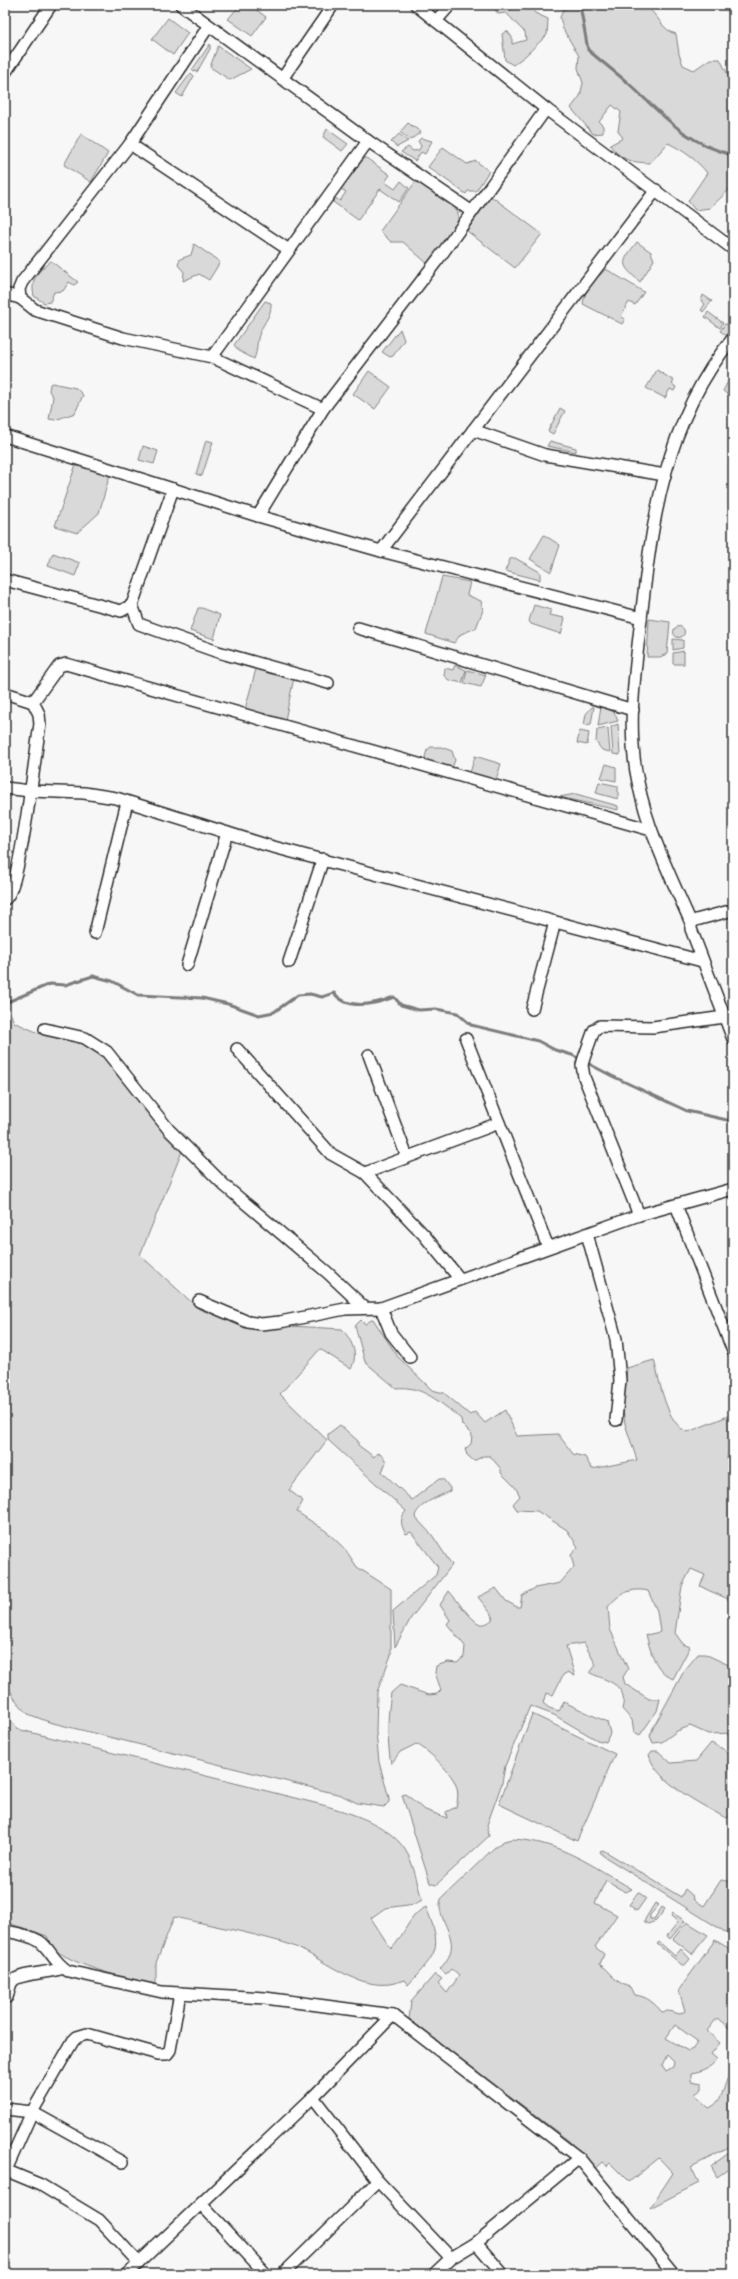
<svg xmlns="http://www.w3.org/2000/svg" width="738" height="2279" viewBox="0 0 738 2279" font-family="'Playpen Sans',sans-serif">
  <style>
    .green { fill: #d9d9d9; stroke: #828282; fill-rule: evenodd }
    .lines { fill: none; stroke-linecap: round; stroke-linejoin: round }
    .stream { stroke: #7b7b7b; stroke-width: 3 }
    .minor-casing { stroke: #2b2b2b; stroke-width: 14 }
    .minor { stroke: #fff; stroke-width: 11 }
  </style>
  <rect width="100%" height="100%" fill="#f7f7f7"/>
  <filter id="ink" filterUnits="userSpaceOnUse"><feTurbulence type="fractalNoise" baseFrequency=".025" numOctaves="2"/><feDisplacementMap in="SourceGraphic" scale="8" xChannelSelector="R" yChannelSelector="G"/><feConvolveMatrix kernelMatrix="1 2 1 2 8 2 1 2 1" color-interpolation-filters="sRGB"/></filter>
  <g filter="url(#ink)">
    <!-- green -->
    <g class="green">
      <polygon points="240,5 250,5 266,17 252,36 228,19"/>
      <path d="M495 5H529L535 13 548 19 547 35 525 56 513 65 505 60 502 34 507 31 512 37V44L526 40 525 32C517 26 513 19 506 13L498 14 494 8Z"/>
      <path d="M566 5C580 5 632 2 642 5 658 11 661 31 676 34L679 54 683 65 694 70 710 59H720L729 77 733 79V186L710 208 695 210 688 201 707 173C697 160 684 151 668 143L650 163C631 162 622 161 610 145L623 138 618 131 621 112 612 105 599 122 603 126V133L593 134 571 108 580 96 583 83 578 68 579 56 563 29 560 17Z"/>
      <polygon points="168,18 188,33 173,55 152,39"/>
      <polygon points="210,44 210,49 197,72 192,70"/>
      <polygon points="218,46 251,69 230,80 210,67"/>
      <polygon points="191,73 194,76 182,97 176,93"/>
      <polygon points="408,123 421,132 410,140 400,132"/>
      <polygon points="327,129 348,144 342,151 323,137"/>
      <polygon points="81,134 108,153 91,182 64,165"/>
      <polygon points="399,134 408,141 397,147 391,142"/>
      <polygon points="421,138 432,141 425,154 421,152 415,161 401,152 408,147 413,151 419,150 421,146 418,141"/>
      <polygon points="443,147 467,164 476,161 489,171 476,191 468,191 466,194 428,167"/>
      <polygon points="365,157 390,175 385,182 395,189 401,181 409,188 399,202 380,189 358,220 333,202 335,198 340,201 346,192 341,189"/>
      <path d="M416 181 430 188 458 212C461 230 439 250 429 265L403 242H391L380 231Z"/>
      <polygon points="491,196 542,234 515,268 467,231"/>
      <path d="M637 242 651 252 654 260 640 282C620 264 620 264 637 242Z"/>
      <polygon points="194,244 220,262 209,280 199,274 183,281 184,272 178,265 180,259 191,255"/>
      <path d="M51 261 78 282 74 285 69 282 63 291 54 292 50 302 44 303 34 296C30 279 38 271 51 261Z"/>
      <path d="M606 269 644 292 635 305 629 302 621 316 625 319 622 324 583 304C584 289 596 279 606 269Z"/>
      <polygon points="703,295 712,301 703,312 701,310 705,304 701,301"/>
      <path d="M265 301 271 303C272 315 264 322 260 332 256 342 258 350 254 359L239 351 234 345Z"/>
      <polygon points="708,312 723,323 720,328 705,317"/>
      <polygon points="725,324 733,325 726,335 720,331"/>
      <polygon points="400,329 404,340 393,356 390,357 382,352"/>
      <polygon points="657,370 674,381 672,384 676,387 674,391 670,389 665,398 646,388"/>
      <polygon points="369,371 391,387 375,409 353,394"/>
      <polygon points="732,374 733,398 723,391"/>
      <polygon points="52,383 76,388 83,395 75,413 55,420 49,419 53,397 49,391 50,384"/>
      <polygon points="560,408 565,411 553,434 548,431"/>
      <polygon points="206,440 213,442 202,476 196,474"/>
      <polygon points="550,441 576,448 576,452 547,446"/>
      <polygon points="143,446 158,451 154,464 139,460"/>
      <polygon points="80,464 110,474 99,513 77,533 55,526 75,467"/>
      <polygon points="544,535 560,545 551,572 530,559"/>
      <polygon points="53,553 80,563 75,576 48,566"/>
      <polygon points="515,558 540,572 540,580 505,571 510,559"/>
      <polygon points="442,577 470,582 467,595 481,601 483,610 476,628 461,634 454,643 426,634"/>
      <polygon points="534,605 551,610 549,615 565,618 561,634 531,624 529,621"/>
      <polygon points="198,608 202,608 220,615 214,639 190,631"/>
      <polygon points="649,619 670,622 667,654 660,657 647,657"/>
      <circle cx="679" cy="632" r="5.5"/>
      <polygon points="673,639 683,640 683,648 673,650"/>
      <polygon points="684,651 684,664 673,664 673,653"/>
      <polygon points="455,665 466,670 462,683 449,680 444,676 445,668 453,670"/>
      <polygon points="256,669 294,678 285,720 245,709"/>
      <polygon points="467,670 486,675 481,687 464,683"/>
      <polygon points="601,706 614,712 618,721 598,726"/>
      <polygon points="592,707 594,707 591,724 584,725 586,714"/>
      <polygon points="618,724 620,755 613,754 611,727"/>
      <polygon points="608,728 608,729 610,752 602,750 596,742 597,730"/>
      <polygon points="580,731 589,733 587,745 577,743"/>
      <polygon points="431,747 441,747 452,751 455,760 452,768 424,761 427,750"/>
      <polygon points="475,756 501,764 496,780 470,773"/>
      <polygon points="606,764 616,767 616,781 601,778"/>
      <polygon points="599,782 618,786 618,799 596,793"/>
      <polygon points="576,794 618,806 618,810 559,797"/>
      <path d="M5 1001 14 1022 43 1035 94 1046 183 1149 140 1255 199 1309 238 1323 342 1329C352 1341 359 1354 351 1369L320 1349 280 1394 327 1440 289 1490 303 1501 297 1512 326 1531 345 1549 357 1567 391 1589V1655L377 1692 376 1732 379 1762 389 1798V1802L384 1807 357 1803 341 1795 49 1722 28 1714 14 1698 5 1680Z"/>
      <path d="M373 1319 398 1357 432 1390 444 1393 470 1415 475 1412 485 1423 505 1410 517 1436 558 1434 573 1454 585 1457 592 1469 637 1460 625 1424 623 1410 627 1368 654 1360C660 1381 666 1425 688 1432L733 1414V1439L727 1459 733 1460V1602C722 1595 712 1593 700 1586L705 1575 691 1569 682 1586 675 1633 683 1644 690 1647 673 1679C655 1671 651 1652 646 1635L660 1632 657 1611 648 1591C631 1587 618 1594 608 1607L610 1629 628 1669 623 1677 625 1684 649 1699H660L657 1711 640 1735 634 1732 632 1720 622 1709C629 1685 608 1681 590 1673L596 1665 584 1643 566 1646 575 1676 568 1672 563 1675 553 1695 546 1693 543 1703 549 1708 559 1711 564 1702 607 1722 610 1733 606 1742 597 1740 554 1715 530 1706 505 1766 502 1783 487 1825 489 1836 436 1885 430 1883 402 1795 406 1794 423 1809 447 1818 446 1812 456 1807C458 1799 459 1791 455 1783 450 1771 427 1749 416 1744L400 1752 391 1764C387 1739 387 1718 391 1693L400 1685 429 1695 437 1694 441 1690 435 1673 436 1666 448 1662 457 1663 464 1657 465 1646 447 1624 450 1620 440 1605 449 1591C456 1599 472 1621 480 1624 485 1625 489 1622 492 1620L493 1616 478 1597 496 1588 506 1601 517 1607H520L522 1595 535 1588 560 1583 574 1567 571 1555 578 1547 567 1530 537 1511 517 1510 513 1504 520 1496 515 1487 501 1473V1469L490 1456H483L474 1461 467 1455 465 1449 471 1444 472 1435 462 1425 461 1419C441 1403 422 1385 396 1388L365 1362 355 1326 361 1320 365 1324Z"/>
      <path d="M340 1425 358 1441V1445L374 1457 377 1453 383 1456 386 1462 382 1472 412 1500 439 1479H443L450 1488V1491C440 1496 417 1504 415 1517L432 1535 452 1565 411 1618 395 1647 393 1611 436 1575 438 1567 411 1532 406 1534C401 1526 399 1519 406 1511L328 1440V1434Z"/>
      <polygon points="698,1654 705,1654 733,1667 733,1733 708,1734 690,1726 677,1731 662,1742 653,1743 650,1736 653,1728 684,1671"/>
      <path d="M5 1711 17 1729 323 1805C350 1813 386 1823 404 1848 414 1862 417 1884 422 1900L415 1904 385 1908 371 1918 391 1949C405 1936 408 1915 426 1907 443 1949 438 1952 408 1985L404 1980C361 1999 319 1952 282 1942 247 1932 210 1925 174 1917L156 1963V1984C130 1980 70 1965 52 1947 49 1944 48 1940 47 1936L5 1922Z"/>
      <polygon points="532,1714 615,1754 577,1841 499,1804"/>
      <path d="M711 1743 729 1752 733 1744V1815L726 1818C702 1805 656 1782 649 1755L652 1751H658L671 1763 696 1761Z"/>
      <path d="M512 1839C559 1841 593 1866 632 1889L626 1892 606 1880 595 1903 617 1915 595 1947 604 1954 600 1964C610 1973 617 1984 630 1987L634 1995C647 1996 654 2003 662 2012L668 2011 680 2014 685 2011 679 1990 715 1940 733 1951V2031L717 2018 707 2031 720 2043 711 2054 717 2059C710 2069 702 2071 691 2073V2081L702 2083V2089L695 2094 698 2098 709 2108C725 2102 723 2080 733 2069V2144L729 2148 691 2167 699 2183 650 2208 673 2173 659 2158 629 2182 610 2163 607 2166 602 2162 594 2169 569 2141 409 2019 411 2002 435 1974 442 1979 438 1983 447 1993 459 1976 451 1969 446 1974 440 1969C444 1964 449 1958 450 1953 457 1934 435 1917 441 1899L494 1848 504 1841ZM675 2025 697 2041 693 2049 688 2051 666 2038ZM667 2055 674 2062 673 2067 666 2071 662 2065Z"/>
      <polygon points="603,1850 681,1897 685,1889 694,1897 693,1899 704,1906 721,1880 733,1882 733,1937 602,1855 600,1851"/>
      <polygon points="638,1892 646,1898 637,1911 629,1905"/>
      <polygon points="655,1903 659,1905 650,1915 650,1919 654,1919 662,1907 665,1909 656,1921 648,1924 644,1921"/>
      <polygon points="673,1913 685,1921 670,1939 667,1936 678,1922 671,1916"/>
      <polygon points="687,1922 708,1935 692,1954 673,1939"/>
      <polygon points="659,1942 675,1956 681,1949 690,1959 685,1965 682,1965 657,1944"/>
      <polygon points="733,2150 733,2166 717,2177 711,2166"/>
    </g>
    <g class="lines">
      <!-- stream -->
      <g class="stream">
        <path d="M580 5 588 50C601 61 615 72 628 83 663 115 685 143 733 155"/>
        <path d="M5 1003 50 984 65 985 93 976 112 981 138 995 202 998 228 1004 259 1015 274 1012 298 995 310 994 322 997 334 993C348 1011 376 1004 394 997L401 1005 419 1010 436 1009 457 1013 471 1025 538 1041 555 1050 572 1055 612 1076 687 1111 727 1120"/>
      </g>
      <defs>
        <g id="minor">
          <polyline points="181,5 368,141 471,211"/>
          <polyline points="416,5 546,109 733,249"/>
          <polyline points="436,21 450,5"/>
          <polyline points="208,27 130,144 22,282 19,289 20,298 35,310 123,338 212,357 323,409"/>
          <polyline points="5,73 51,5"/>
          <polyline points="282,79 333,5"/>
          <polyline points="130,144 289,250"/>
          <polyline points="5,294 20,298"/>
          <polyline points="212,357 368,141"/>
          <polyline points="473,430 545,455 665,475"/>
          <polyline points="5,436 258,516 381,551 641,618"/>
          <polyline points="258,516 323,409 439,258 546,109"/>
          <polyline points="381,551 656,190"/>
          <polyline points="5,580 121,611 132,605 173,489"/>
          <polyline points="132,605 139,624 218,652 328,683"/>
          <polyline points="358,628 633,710"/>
          <polyline points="5,693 33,702 59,666 66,664 651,830"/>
          <polyline points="5,788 30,791 84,793 116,798 266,845 702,961"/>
          <path d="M5 899C20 891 36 748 40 724L39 714 33 702"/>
          <polyline points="733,910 696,920 691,923 691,929 733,1039"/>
          <path d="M691 923C671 877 648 832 638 782 627 732 634 679 640 628 651 525 664 421 733 338"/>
          <polyline points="95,933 127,802"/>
          <polyline points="289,962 323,859"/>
          <polyline points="187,965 227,833"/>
          <polyline points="532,1009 555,922"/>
          <polyline points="45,1029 85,1038 107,1052 169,1130 225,1186 328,1273 365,1308"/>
          <polyline points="466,1039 548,1247"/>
          <polyline points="237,1049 331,1154 365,1173 424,1235 459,1278"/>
          <polyline points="369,1055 407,1157"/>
          <polyline points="365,1173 499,1123"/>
          <polyline points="676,1205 733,1351"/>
          <polyline points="639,1215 584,1077 582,1065 584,1058 594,1030 600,1026 653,1027 724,1017"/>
          <polyline points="587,1234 616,1339 620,1380 616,1420"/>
          <polyline points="199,1301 248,1322 261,1324 280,1322 345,1309 381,1308 639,1215 733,1189"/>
          <polyline points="381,1308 391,1333 410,1357"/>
          <path d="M5 1931C16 1933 29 1935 39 1941 50 1948 53 1962 68 1971L162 1992 265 1998 393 2015 579 2158 674 2274"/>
          <path d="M7 1997C9 1993 9 1986 12 1982 18 1973 52 1973 63 1968"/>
          <polyline points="313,2097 378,2181 451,2258"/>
          <polyline points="5,2109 32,2112 122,2162"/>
          <polyline points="5,2170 41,2185 99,2220 139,2263"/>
          <polyline points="6,2170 32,2112 73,2041 77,2037 87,2034 158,2054 167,2054 170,2050 180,1993"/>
          <polyline points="201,2204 266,2274"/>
          <polyline points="476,2243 503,2274"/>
          <polyline points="127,2274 313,2097 393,2015"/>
          <polyline points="283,2274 378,2181"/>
          <polyline points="434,2274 451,2258 476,2243 579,2158"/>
        </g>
      </defs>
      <!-- minor casing -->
      <use href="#minor" class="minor-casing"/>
      <!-- minor -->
      <use href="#minor" class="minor"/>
    </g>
  </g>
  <!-- margin -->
  <rect width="738" height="2279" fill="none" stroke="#fff" stroke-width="20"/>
  <rect x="10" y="10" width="718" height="2259" fill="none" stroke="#2b2b2b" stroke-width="1.5" filter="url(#ink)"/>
</svg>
